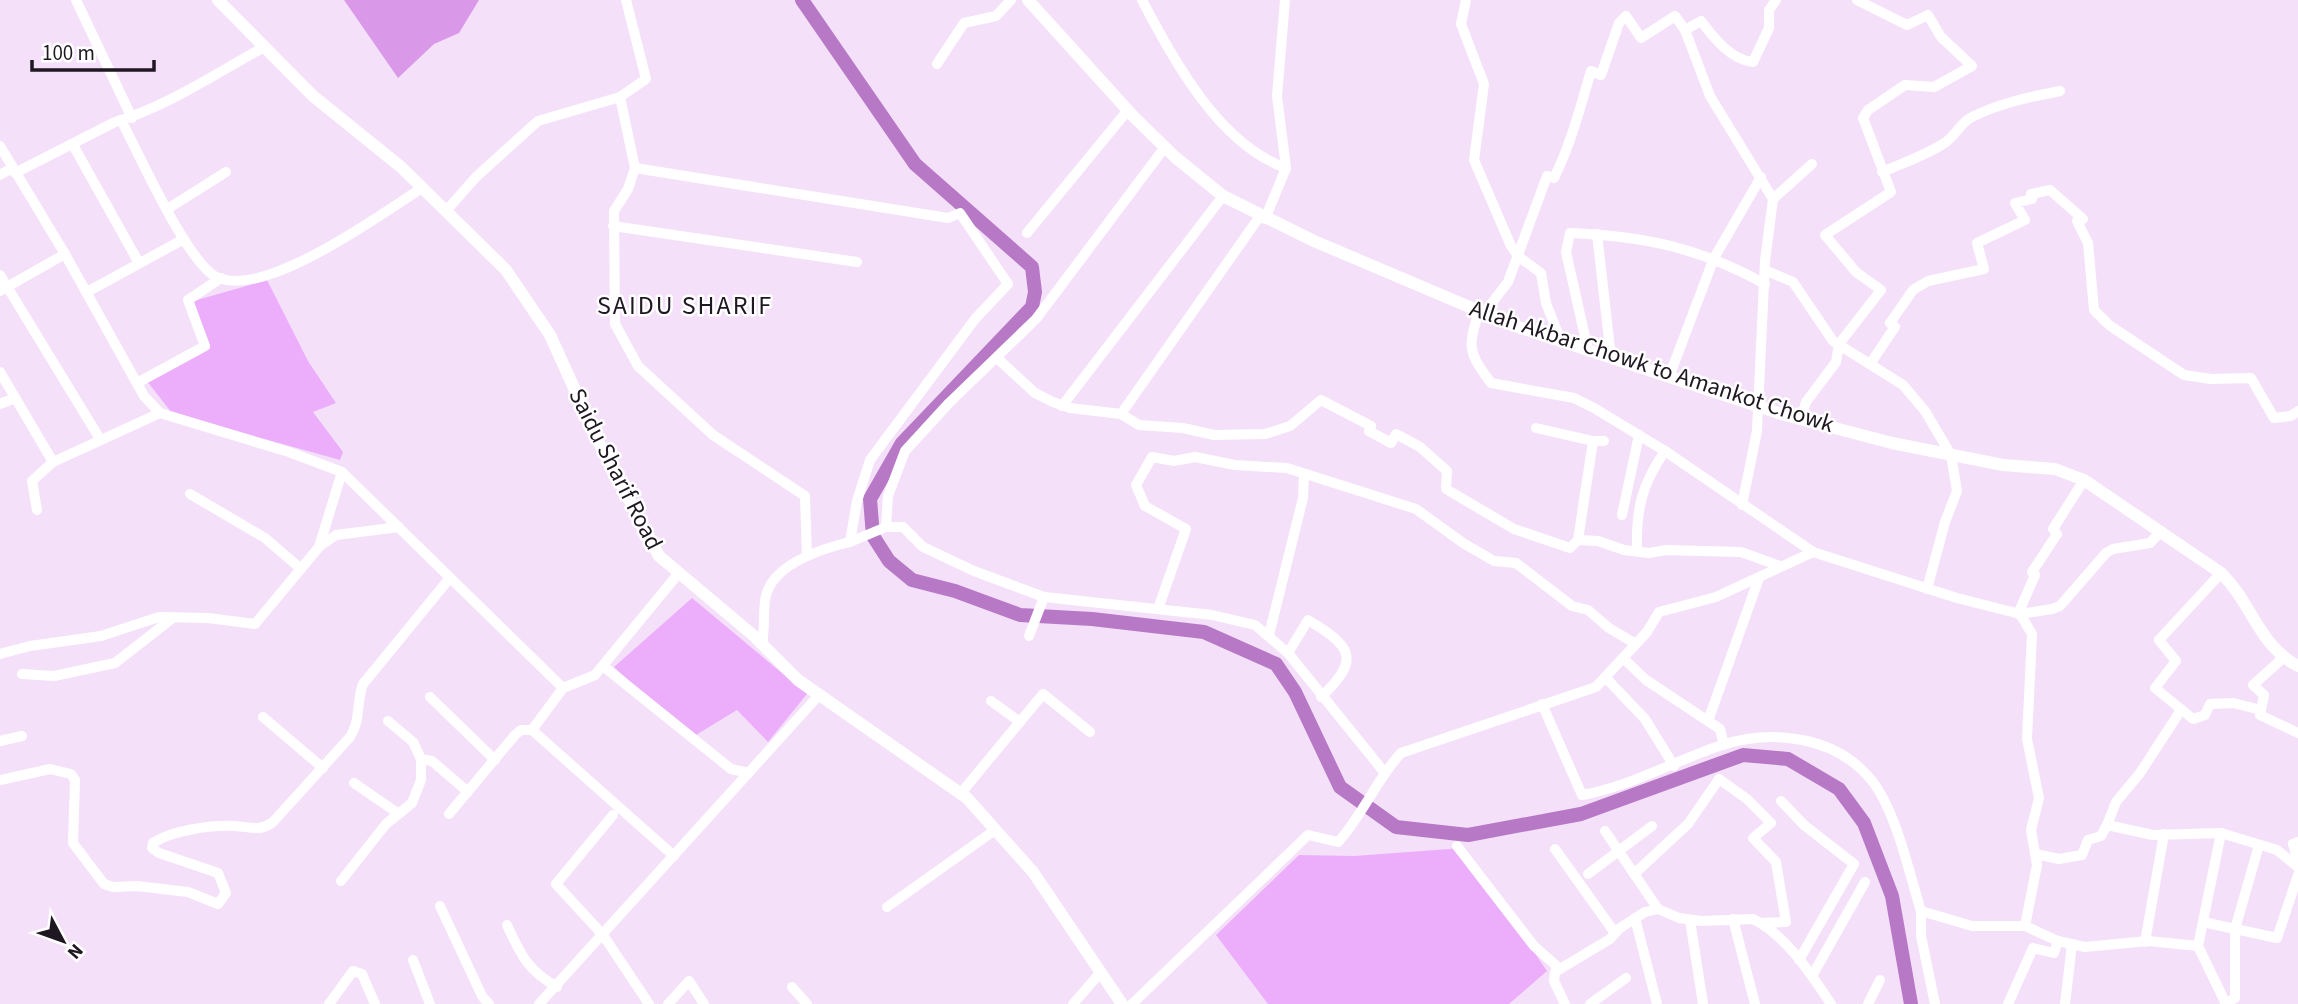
<svg xmlns="http://www.w3.org/2000/svg" width="2298" height="1004" viewBox="0 0 2298 1004" font-family="'Source Sans 3',sans-serif">
  <style>
    .green { fill: #ecaefb }
    .forest { fill: #d999e8 }
    .lines { fill: none; stroke-linecap: round; stroke-linejoin: round }
    .river { stroke: #b779c6; stroke-width: 14 }
    .minor { stroke: #fff; stroke-width: 10 }
    .major { stroke: #fff; stroke-width: 12 }
    .labels { text-anchor: middle; stroke-width: 5; stroke-linejoin: round; paint-order: stroke }
    .street-label { font-size: 24px; fill: #1f1721; stroke: #fff }
    .neighbourhood-label { font-size: 26px; letter-spacing: 2px; fill: #1f1721; stroke: #fff }
  </style>
  <rect width="100%" height="100%" fill="#f5e0fa"/>
  <!-- green -->
  <g class="green">
    <polygon points="267,280 308,361 336,403 313,412 343,452 340,460 172,413 146,380 210,348 190,302"/>
    <polygon points="692,598 807,694 768,742 737,710 691,738 614,667"/>
    <polygon points="1463,848 1547,971 1509,1004 1268,1004 1216,935 1299,855 1354,856"/>
  </g>
  <!-- forest -->
  <polygon class="forest" points="344,0 479,0 459,33 434,44 398,78"/>
  <g class="lines">
    <!-- river -->
    <polyline class="river" points="802,0 915,164 1032,267 1035,292 1032,307 902,443 870,499 873,536 889,561 912,580 955,591 1020,615 1092,619 1204,632 1276,664 1295,692 1340,787 1396,827 1468,835 1581,814 1743,755 1788,759 1839,789 1864,823 1892,896 1911,1004"/>
    <!-- minor -->
    <g class="minor">
      <polyline points="76,0 132,118"/>
      <path d="M1142 0C1174 60 1218 144 1286 168"/>
      <polyline points="1466,0 1461,24 1484,84 1474,160 1511,246 1519,257 1541,273 1546,303 1561,341"/>
      <path d="M1685 30 1701 21C1714 38 1731 60 1753 62L1769 28V10L1776 0"/>
      <polyline points="937,64 964,23 996,16 1011,0"/>
      <polyline points="620,97 635,168 628,189 614,211 615,324 638,366 713,435 805,496 807,556"/>
      <path d="M121 120C140 156 184 255 213 275 258 305 382 213 422 188"/>
      <polyline points="73,145 139,263"/>
      <polyline points="0,146 65,254 144,396 160,413 289,452 342,472 563,688"/>
      <polyline points="1165,147 1036,319 949,403 905,451 888,496 886,527 903,527 923,547 974,571 1044,597 1212,615 1255,625 1288,653 1384,772"/>
      <path d="M635 168 948 218 960 213 1008 284 975 319 870 460 857 501 850 542C821 549 769 565 765 601 763 616 765 628 762 644"/>
      <path d="M1882 172C1903 163 1927 155 1946 142 1956 135 1961 122 1972 117 2000 103 2030 97 2060 91"/>
      <path d="M15 173 115 122C168 106 215 74 264 47"/>
      <polyline points="0,175 12,168"/>
      <polyline points="1773,199 1812,164"/>
      <polyline points="169,208 226,172"/>
      <polyline points="446,211 476,177 538,121 620,97 646,79 626,0"/>
      <polyline points="1265,219 1286,168 1277,96 1285,0"/>
      <polyline points="613,226 857,262"/>
      <polyline points="1027,233 1128,110"/>
      <polyline points="1597,234 1611,357"/>
      <polyline points="1767,271 1793,282 1833,341 1903,385 1925,411 1951,455 1957,491 1945,522 1927,589"/>
      <polyline points="0,275 100,439"/>
      <polyline points="0,291 65,254"/>
      <polyline points="87,292 184,239"/>
      <path d="M1479 311C1468 347 1467 351 1491 383L1574 398 1594 408 1665 451 1813 552 1957 598 2020 614 2052 609 2060 606 2106 553 2113 549 2150 543 2161 531"/>
      <path d="M1484 313 1508 282 1547 176 1554 178C1571 144 1580 108 1591 71L1601 75 1619 23 1626 16 1641 38 1675 16 1685 30 1710 96 1773 199 1765 261 1757 431 1742 505"/>
      <path d="M1588 350 1566 252 1570 233C1645 236 1700 248 1765 284"/>
      <polyline points="997,358 1035,393 1053,402 1070,408 1121,414 1139,425 1183,428 1214,435 1265,434 1290,426 1321,400 1371,426 1369,431 1391,443 1396,434 1420,447 1447,471 1446,489 1514,529 1570,548 1578,540 1598,541 1624,550 1649,553 1666,550 1741,552 1780,566"/>
      <polyline points="1870,364 1895,327 1890,323 1913,290 1928,281 1984,269 1977,243 2025,220 2015,203 2032,199 2031,194 2050,190 2083,219 2077,221 2088,243 2094,310 2109,325 2184,375 2211,379 2251,378 2274,418 2291,416 2298,411"/>
      <polyline points="0,372 53,462"/>
      <polyline points="1669,377 1714,258 1761,177"/>
      <polyline points="137,383 205,346 188,300 221,278"/>
      <polyline points="0,404 15,398"/>
      <polyline points="1062,406 1223,196"/>
      <polyline points="1121,414 1260,216"/>
      <polyline points="1801,419 1806,402 1836,362 1839,344 1881,290 1856,272 1825,235 1891,192 1863,118 1868,110 1905,85 1934,87 1972,66 1941,37 1928,15 1907,25 1857,0"/>
      <polyline points="1536,428 1593,441 1604,441"/>
      <polyline points="190,494 265,538 301,569"/>
      <polyline points="37,510 32,481 53,462 160,413"/>
      <polyline points="1622,515 1639,435"/>
      <polyline points="1578,540 1593,441"/>
      <polyline points="850,542 886,527"/>
      <polyline points="320,546 336,535 399,527"/>
      <path d="M1637 549C1636 509 1642 484 1665 451"/>
      <polyline points="2221,573 2159,640 2176,661 2155,688 2193,719 2205,715 2210,704 2233,703 2261,710"/>
      <polyline points="1158,609 1186,529 1145,506 1136,485 1152,457 1174,461 1195,457 1235,465 1287,468 1416,509 1463,543 1494,561 1516,563 1572,606 1588,610 1609,628 1636,644"/>
      <polyline points="2018,614 2035,575 2032,572 2057,534 2053,529 2084,480"/>
      <polyline points="2020,614 2032,634 2027,739 2039,798 2031,830 2037,865 2025,926"/>
      <polyline points="1269,635 1303,498 1304,476"/>
      <polyline points="1029,636 1044,597"/>
      <path d="M1288 653 1308 620C1351 646 1362 659 1321 697"/>
      <polyline points="0,654 30,646 101,636 159,617 208,618 255,624 319,547 342,472"/>
      <polyline points="1623,658 1646,680 1720,729 1724,745"/>
      <polyline points="2283,658 2253,685 2264,695 2260,715 2298,733"/>
      <polyline points="603,666 731,769 749,773"/>
      <polyline points="22,674 54,676 115,663 174,617"/>
      <polyline points="1605,677 1645,719 1674,766"/>
      <polyline points="563,688 595,675 678,574"/>
      <polyline points="430,697 495,760"/>
      <polyline points="991,701 1020,722"/>
      <path d="M1542 704 1582 795C1632 786 1674 761 1722 745 1774 729 1837 736 1873 782 1897 814 1909 873 1921 911"/>
      <polyline points="263,717 323,768"/>
      <polyline points="1708,721 1759,578"/>
      <polyline points="532,730 563,688"/>
      <polyline points="0,741 22,736"/>
      <polyline points="421,759 432,761 468,792"/>
      <path d="M0 780 50 769 71 774 75 780 73 843 104 884 113 887 137 886 188 892 218 904 226 893 218 873 159 853 152 848 153 843C172 830 212 825 235 826 251 827 260 832 273 822L350 737C361 721 356 702 363 684L449 579"/>
      <polyline points="354,783 399,814"/>
      <polyline points="961,793 1043,694 1090,732"/>
      <polyline points="1781,801 1804,825 1854,864 1799,960"/>
      <polyline points="449,814 515,735 521,730 532,730 674,856"/>
      <polyline points="613,815 556,884 603,935 649,1004"/>
      <polyline points="2107,825 2116,802 2140,773 2181,710"/>
      <polyline points="1605,831 1658,909"/>
      <polyline points="2298,842 2293,844 2298,861"/>
      <polyline points="1457,846 1534,946 1560,969"/>
      <polyline points="1555,849 1615,933"/>
      <polyline points="2035,854 2059,859 2082,855 2088,840 2101,836 2107,825 2153,835 2221,833 2277,850 2298,867"/>
      <polyline points="1588,874 1652,826"/>
      <polyline points="1634,874 1688,824 1719,779 1747,799 1771,823 1753,838 1776,862 1786,922 1761,923"/>
      <polyline points="341,881 386,824 412,803 421,780 421,759 413,742 388,721"/>
      <polyline points="440,906 482,996 489,1004"/>
      <polyline points="887,907 995,830"/>
      <polyline points="1635,918 1657,1004"/>
      <polyline points="1733,919 1755,1004"/>
      <polyline points="1690,920 1703,1004"/>
      <polyline points="2203,922 2277,938 2298,875"/>
      <path d="M507 925C521 955 527 970 557 987"/>
      <polyline points="2145,942 2164,834"/>
      <polyline points="2198,946 2221,833"/>
      <polyline points="413,960 430,1004"/>
      <polyline points="1812,976 1865,882"/>
      <polyline points="792,987 807,1004"/>
      <polyline points="2226,1003 2235,998 2235,929 2259,845"/>
      <polyline points="329,1004 353,971 362,974 375,1004"/>
      <polyline points="539,1004 820,694"/>
      <polyline points="668,1004 689,981 704,1004"/>
      <polyline points="1073,1004 1101,972"/>
      <path d="M1132 1004 1308 835 1338 842C1363 815 1376 780 1401 753L1596 687 1647 632 1659 612 1716 597 1813 552"/>
      <path d="M1565 1004 1554 981 1555 972 1610 939 1620 928 1645 912 1658 909 1679 918 1701 921 1753 919C1787 936 1810 973 1831 1004"/>
      <polyline points="1590,1004 1626,978"/>
      <polyline points="1868,1004 1880,980"/>
      <polyline points="1935,1004 1921,936 1921,911 1972,926 2025,926 2058,941 2085,947 2148,941 2198,946 2226,1004"/>
      <polyline points="2008,1004 2033,948 2054,953 2058,941"/>
      <polyline points="2065,1004 2072,944"/>
    </g>
    <!-- major -->
    <g class="major">
      <polyline points="218,0 313,96 401,167 506,270 550,335 598,441 659,556 754,636 798,680 967,798 1033,872 1122,1004"/>
      <path d="M1028 0 1133 116 1175 157 1223 196 1314 241 1512 325 1785 415 1892 443 2003 465 2055 469 2084 480 2221 573C2252 603 2258 645 2298 666"/>
    </g>
  </g>
  <g class="labels">
    <!-- street labels -->
    <g class="street-label">
      <text transform="translate(1652 366) rotate(18)" y="8">Allah Akbar Chowk to Amankot Chowk</text>
      <text transform="translate(616 469) rotate(63)" y="8">Saidu Sharif Road</text>
    </g>
    <!-- neighbourhood labels -->
    <g class="neighbourhood-label">
      <text x="685" y="314">SAIDU SHARIF</text>
    </g>
  </g>
  <!-- north arrow -->
  <g transform="translate(63 941) rotate(131)" stroke="#ffffff" stroke-width="5" paint-order="stroke">
  <path d="M0-5L12 26L0 18L-12 26Z" fill="#1f1721"/>
  <text y="-10" font-size="19" font-weight="bold" text-anchor="middle" fill="#1f1721">N</text>
  </g>
  <!-- scale -->
  <path d="M32 60v10h122v-10" fill="none" stroke="#1f1721" stroke-width="3.5"/>
  <text x="42" y="60" font-size="21" fill="#1f1721" stroke="#ffffff" stroke-width="5" paint-order="stroke">100 m</text>
</svg>
